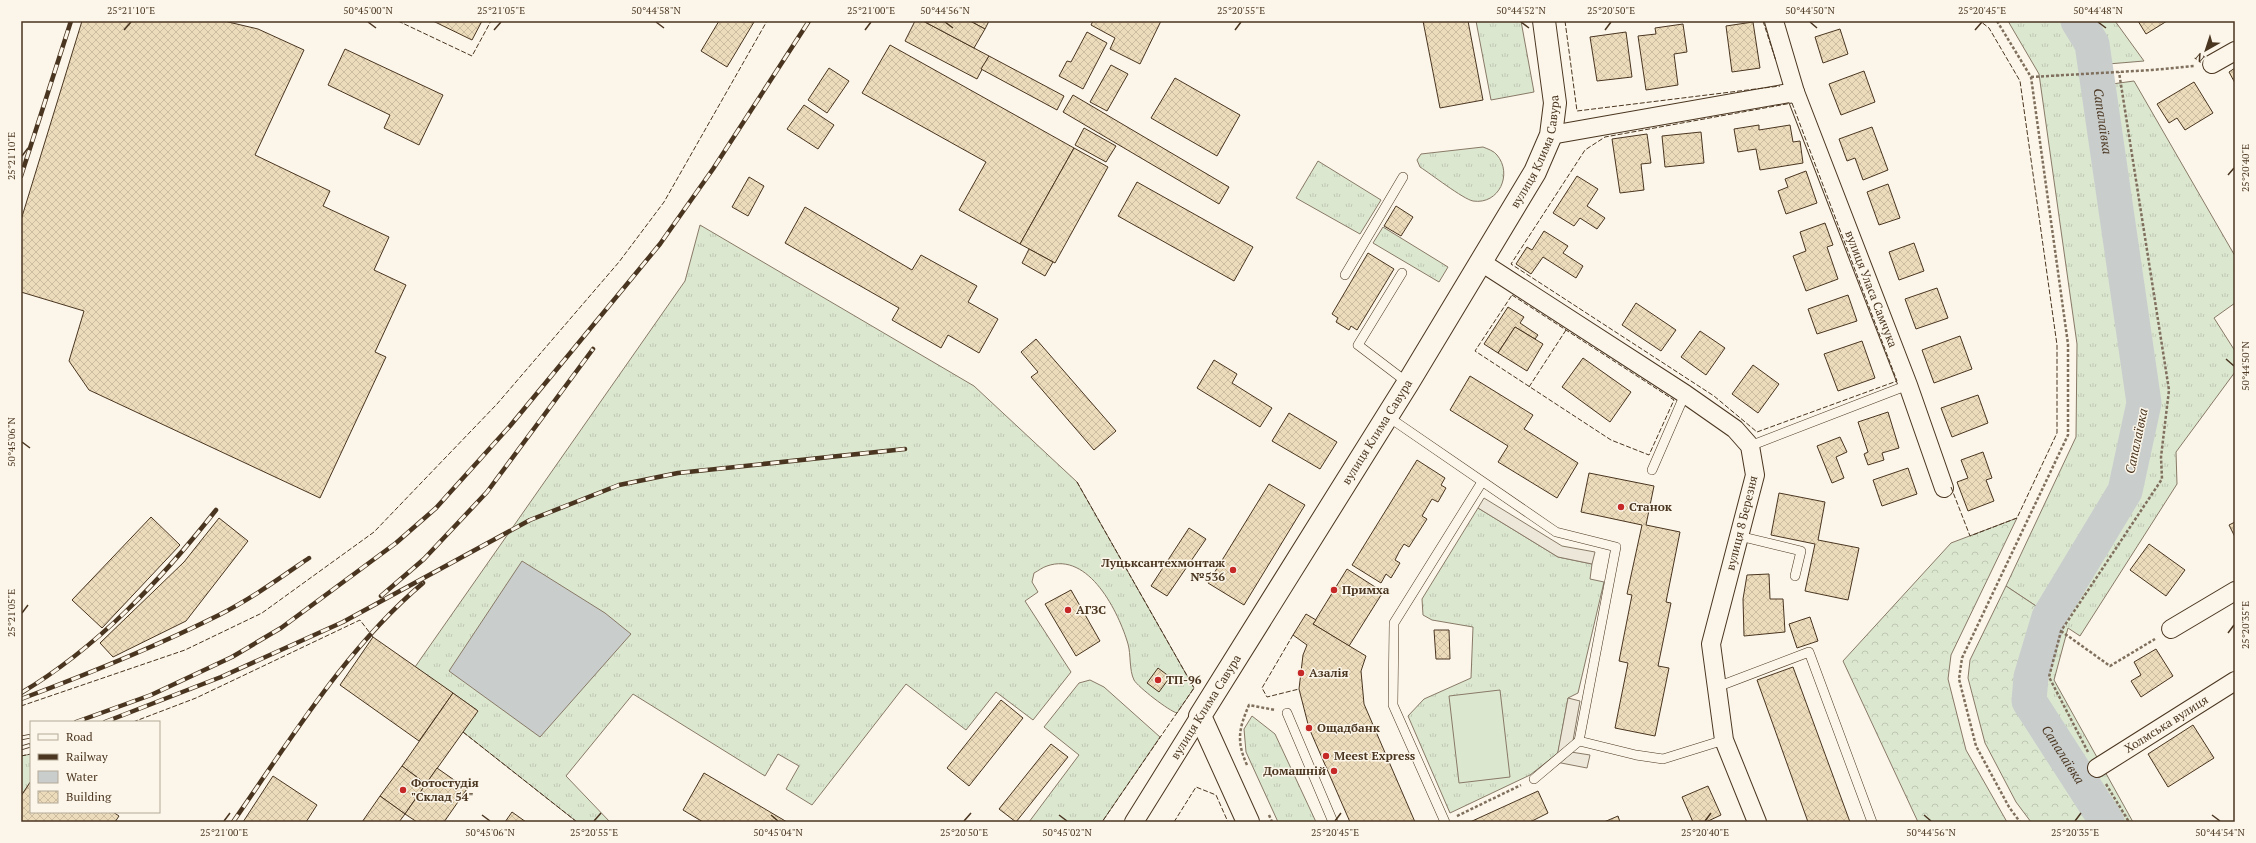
<svg xmlns="http://www.w3.org/2000/svg" width="2256" height="843" viewBox="0 0 2256 843" font-family="'PT Serif',serif">
  <style>
    .grass { fill: url(#grass-tufts); stroke: #887966 }
    .forest { fill: url(#forest-crowns); stroke: #887966 }
    .wetland { fill: url(#wetland-marsh); stroke: #887966 }
    .pitch { fill: #dce7d0; stroke: #887966 }
    .parking { fill: #ede7d9; stroke: #887966 }
    .water { fill: #c9cecd; stroke: #887966 }
    .lines { fill: none; stroke-linecap: round; stroke-linejoin: round }
    .river { stroke: #c9cecd; stroke-width: 35 }
    .building { fill: url(#building-cross-hatch); stroke: #4a3520 }
    .lane-casing { stroke: #4a3520; stroke-width: 10 }
    .street-casing { stroke: #4a3520; stroke-width: 20 }
    .secondary-casing { stroke: #4a3520; stroke-width: 24 }
    .path { stroke: #7f6f5c; stroke-width: 2.5; stroke-dasharray: 3 2; stroke-linecap: butt }
    .lane { stroke: #fbf6e9; stroke-width: 9 }
    .street { stroke: #fbf6e9; stroke-width: 18 }
    .secondary { stroke: #fbf6e9; stroke-width: 22 }
    .rail-casing { stroke: #4a3520; stroke-width: 4.5 }
    .rail { stroke: #fbf6e9; stroke-width: 3; stroke-dasharray: 9; stroke-linecap: butt }
    .fence { stroke: #4a3520; stroke-width: 1; stroke-dasharray: 5 2; stroke-linecap: butt }
    .ticks { fill: none; stroke: #4a3520; stroke-width: 1.5 }
    .poi-dot { fill: #c62828; stroke: #fbf6e9; stroke-width: 1.5 }
    .labels { text-anchor: middle; stroke-width: 3; stroke-linejoin: round; paint-order: stroke }
    .street-label { font-size: 12px; fill: #4a3520; stroke: #fbf6e9 }
    .poi-label { font-size: 12px; font-weight: bold; fill: #4a3520; stroke: #fbf6e9; text-anchor: start }
    .water-label { font-size: 13px; font-style: italic; fill: #4a3520; stroke: #fbf6e9 }
    .neatline { fill: none; stroke: #4a3520; stroke-width: 1.5 }
    .ticks-label { font-size: 10px; text-anchor: middle; fill: #4a3520 }
  </style>
  <defs>
    <pattern id="grass-tufts" width="24" height="20" patternUnits="userSpaceOnUse"><rect width="24" height="20" fill="#dce7d0"/><path d="M3 7l-1-3M5 7V3M7 7l1-3M15 17l-1-3M17 17v-4M19 17l1-3" fill="none" stroke="#bec7b2"/></pattern>
    <pattern id="forest-crowns" width="20" height="18" patternUnits="userSpaceOnUse"><rect width="20" height="18" fill="#dce7d0"/><path d="M2 6a3 3 0 1 1 6 0M12 15a3 3 0 1 1 6 0" fill="none" stroke="#bec7b2"/></pattern>
    <pattern id="wetland-marsh" width="20" height="14" patternUnits="userSpaceOnUse"><rect width="20" height="14" fill="#dce7d0"/><path d="M1 5h8M5 5V1M11 12h8M15 12V8" fill="none" stroke="#bec7b2"/></pattern>
    <pattern id="building-cross-hatch" width="8" height="8" patternUnits="userSpaceOnUse"><rect width="8" height="8" fill="#ecdcbc"/><path d="M0 0l8 8M0 8l8-8" fill="none" stroke="#ccbda1"/></pattern>
  </defs>
  <rect width="100%" height="100%" fill="#fbf6e9"/>
  <!-- grass -->
  <g class="grass">
    <polygon points="1476,21 1521,21 1534,92 1491,100"/>
    <polygon points="2008,21 2061,21 2079,50 2133,402 2115,486 2039,608 2006,586 2076,437 2077,344 2039,74"/>
    <polygon points="2094,21 2115,21 2144,61 2108,64 2104,38"/>
    <polygon points="2134,81 2235,256 2235,303 2214,318 2235,351 2235,372 2176,452 2177,484 2080,636 2068,628 2054,680 2133,822 2120,822 2043,697 2041,680 2058,621 2137,498 2156,404 2112,84"/>
    <path d="M1483 147C1488 149 1494 151 1497 155 1513 174 1499 205 1473 201 1463 199 1431 174 1420 167L1417 160 1421 154Z"/>
    <polygon points="1318,161 1381,200 1360,234 1296,198"/>
    <path d="M700 225 974 386 1077 482 1194 688 1177 713C1169 711 1138 687 1134 680 1129 670 1131 654 1128 644 1119 613 1089 551 1047 566 1043 567 1038 571 1034 573L1032 582 1038 592 1025 601 1071 672 1033 720 996 692 966 730 906 684 812 805 786 789 799 766 778 754 765 776 633 694 566 776 610 822H577L463 732 477 710 415 667 685 281Z"/>
    <polygon points="1383,227 1448,267 1439,282 1373,243"/>
    <polygon points="1478,508 1558,557 1592,564 1590,579 1604,582 1578,693 1568,698 1558,753 1530,775 1450,813 1408,716 1424,699 1471,678 1473,627 1432,620 1423,615 1422,599"/>
    <polygon points="1090,680 1104,687 1160,737 1102,822 1029,822 1079,755 1044,727 1079,683"/>
    <polygon points="1252,716 1275,734 1316,822 1278,822 1246,752 1244,729"/>
    <polygon points="31,754 31,781 21,796 21,756"/>
  </g>
  <!-- forest -->
  <g class="forest">
    <polygon points="2017,518 1951,655 1948,679 1966,750 2007,822 1918,822 1843,661 1951,543"/>
    <polygon points="2006,586 2039,608 2020,672 2065,784 2091,822 2031,822 2016,802 1985,743 1968,678 1970,660"/>
  </g>
  <!-- wetland -->
  <polygon class="wetland" points="2061,21 2094,21 2104,38 2156,404 2137,498 2058,621 2041,680 2043,697 2120,822 2091,822 2065,784 2020,702 2020,672 2039,608 2115,486 2133,402 2083,73 2079,50"/>
  <!-- pitch -->
  <polygon class="pitch" points="1500,690 1510,777 1459,783 1449,696"/>
  <!-- parking -->
  <g class="parking">
    <polygon points="1484,498 1562,546 1595,552 1592,564 1558,557 1478,508"/>
    <polygon points="1568,698 1580,701 1571,752 1590,755 1587,768 1556,762"/>
  </g>
  <!-- water -->
  <polygon class="water" points="522,561 605,613 631,634 540,737 449,671"/>
  <g class="lines">
    <!-- river -->
    <path class="river" id="s1" d="M2078 21 2092 44 2144 403 2125 491 2049 617 2031 677 2029 701 2107 822"/>
  </g>
  <!-- building -->
  <g class="building">
    <polygon points="82,21 224,21 258,29 304,50 255,155 330,191 323,206 389,237 374,270 406,285 375,352 386,357 320,498 89,390 69,361 84,311 21,292 21,220"/>
    <polygon points="433,21 482,21 472,40"/>
    <polygon points="719,21 754,22 727,67 701,51"/>
    <polygon points="915,21 923,21 989,56 977,79 905,41"/>
    <polygon points="970,21 989,21 985,29"/>
    <polygon points="970,21 985,29 974,48 925,22"/>
    <polygon points="1093,21 1161,21 1140,64 1110,49 1115,38 1091,25"/>
    <polygon points="1423,21 1468,21 1483,100 1440,108"/>
    <polygon points="2138,21 2167,21 2146,34"/>
    <polygon points="1753,22 1760,68 1732,72 1726,26"/>
    <polygon points="1683,24 1687,52 1674,54 1678,85 1646,90 1638,36 1656,34 1655,28"/>
    <polygon points="1840,29 1848,54 1823,63 1815,37"/>
    <polygon points="1087,32 1107,43 1083,89 1059,76 1067,61 1071,62"/>
    <polygon points="1626,32 1632,77 1597,81 1590,37"/>
    <polygon points="890,45 1074,148 1020,244 959,210 986,162 862,93"/>
    <polygon points="345,49 443,95 419,145 384,128 390,115 328,85"/>
    <polygon points="989,56 1064,96 1057,110 981,69"/>
    <polygon points="1111,65 1128,74 1107,111 1090,102"/>
    <polygon points="829,68 849,81 827,113 808,100"/>
    <polygon points="2235,68 2235,83 2229,72"/>
    <polygon points="1864,71 1875,102 1841,115 1829,84"/>
    <polygon points="1175,78 1240,115 1217,156 1151,118"/>
    <polygon points="2194,82 2213,113 2185,130 2177,118 2169,123 2157,104"/>
    <polygon points="1073,95 1229,187 1219,204 1063,112"/>
    <polygon points="804,105 834,125 818,149 787,129"/>
    <polygon points="1759,125 1759,130 1790,125 1793,142 1800,141 1803,163 1760,170 1756,149 1738,152 1734,129"/>
    <polygon points="1872,127 1888,170 1863,180 1855,158 1847,161 1839,139"/>
    <polygon points="1084,128 1116,146 1106,162 1075,145"/>
    <polygon points="1701,132 1704,163 1665,167 1662,136"/>
    <polygon points="1647,134 1651,163 1641,164 1644,190 1620,193 1612,139"/>
    <polygon points="1074,148 1108,167 1055,263 1020,244"/>
    <polygon points="1806,171 1817,203 1786,214 1778,191 1788,187 1785,179"/>
    <polygon points="1577,176 1598,189 1587,206 1605,218 1597,229 1580,218 1574,226 1553,213"/>
    <polygon points="749,177 764,186 748,216 732,207"/>
    <polygon points="1137,182 1253,247 1234,281 1118,216"/>
    <polygon points="1888,184 1900,218 1879,225 1867,192"/>
    <polygon points="1396,206 1413,217 1401,236 1384,226"/>
    <polygon points="805,207 912,270 921,255 977,286 968,302 998,319 979,353 948,335 941,348 892,320 899,308 785,243"/>
    <polygon points="1825,223 1833,245 1827,247 1838,279 1806,291 1793,256 1806,251 1800,232"/>
    <polygon points="1544,231 1568,246 1563,253 1583,266 1576,278 1543,257 1531,274 1516,264 1527,247 1532,250"/>
    <polygon points="1914,243 1924,271 1899,280 1889,252"/>
    <polygon points="1029,249 1053,262 1045,276 1022,263"/>
    <polygon points="1368,253 1394,269 1357,330 1351,326 1349,330 1336,322 1338,318 1332,314"/>
    <polygon points="1937,288 1948,318 1916,329 1905,299"/>
    <polygon points="1848,295 1857,321 1817,334 1808,309"/>
    <polygon points="1636,303 1676,330 1661,351 1622,325"/>
    <polygon points="1508,307 1524,317 1520,323 1538,335 1535,339 1515,327 1498,353 1484,344"/>
    <polygon points="1515,327 1543,344 1527,371 1498,353"/>
    <polygon points="1700,331 1725,348 1706,375 1681,357"/>
    <polygon points="1960,336 1972,369 1934,383 1922,350"/>
    <polygon points="1036,339 1116,431 1094,450 1031,377 1038,372 1021,352"/>
    <polygon points="1862,341 1875,378 1838,391 1824,354"/>
    <polygon points="1583,358 1631,392 1610,422 1562,387"/>
    <polygon points="1214,360 1237,374 1232,383 1272,408 1260,427 1197,388"/>
    <polygon points="1753,365 1779,384 1758,413 1732,394"/>
    <polygon points="1470,376 1533,415 1524,429 1578,463 1557,498 1498,462 1508,446 1450,410"/>
    <polygon points="1978,395 1988,423 1952,437 1941,408"/>
    <polygon points="1888,412 1899,448 1882,453 1884,460 1868,465 1864,454 1868,452 1858,422"/>
    <polygon points="1289,413 1337,442 1320,469 1272,441"/>
    <polygon points="1840,437 1847,452 1836,457 1844,478 1832,483 1817,446"/>
    <polygon points="1983,452 1992,478 1986,480 1994,501 1968,511 1957,482 1968,478 1961,460"/>
    <polygon points="1417,460 1445,478 1441,485 1446,488 1438,502 1432,499 1422,516 1427,519 1409,547 1404,544 1399,552 1395,560 1400,563 1391,578 1386,574 1381,583 1352,565"/>
    <polygon points="1908,468 1917,494 1882,506 1873,480"/>
    <polygon points="1589,473 1654,486 1646,525 1680,532 1666,602 1671,603 1658,666 1669,668 1655,736 1615,728 1628,663 1619,661 1632,595 1627,594 1642,525 1581,512"/>
    <polygon points="1269,484 1305,505 1244,605 1208,583"/>
    <polygon points="1779,493 1825,502 1818,540 1859,548 1848,600 1805,591 1815,544 1771,535"/>
    <polygon points="151,517 180,545 102,628 72,600"/>
    <polygon points="219,518 248,541 186,621 113,657 100,643 184,562"/>
    <polygon points="2235,522 2235,537 2229,525"/>
    <polygon points="1189,528 1206,539 1167,596 1151,586"/>
    <polygon points="2149,544 2185,570 2166,596 2130,570"/>
    <polygon points="1347,569 1383,592 1349,646 1313,624"/>
    <polygon points="1769,574 1770,599 1783,599 1785,632 1744,636 1743,599 1747,575"/>
    <polygon points="1071,590 1100,641 1076,656 1045,604"/>
    <polygon points="1306,614 1316,620 1313,624 1366,656 1361,671 1364,704 1415,822 1350,822 1309,728 1299,689 1303,655 1307,645 1293,635"/>
    <polygon points="1810,617 1818,641 1797,648 1789,624"/>
    <polygon points="1434,630 1449,630 1450,659 1436,659"/>
    <polygon points="373,637 453,693 419,741 340,685"/>
    <polygon points="2156,649 2173,676 2141,697 2131,681 2141,675 2134,662"/>
    <polygon points="1793,667 1850,822 1808,822 1757,680"/>
    <polygon points="1158,668 1170,677 1159,692 1147,683"/>
    <polygon points="453,693 478,711 426,784 402,766"/>
    <polygon points="1001,700 1023,718 969,786 947,768"/>
    <polygon points="2193,725 2214,758 2168,787 2148,754"/>
    <polygon points="1051,744 1068,757 1016,822 999,809"/>
    <polygon points="402,766 426,784 405,814 380,796"/>
    <polygon points="437,768 467,789 444,822 417,822 405,814"/>
    <polygon points="704,773 787,822 703,822 683,810"/>
    <polygon points="273,776 317,805 306,822 243,822"/>
    <polygon points="31,781 31,812 113,812 119,816 115,822 21,822 21,796"/>
    <polygon points="1708,786 1721,815 1706,822 1693,822 1682,797"/>
    <polygon points="1538,791 1548,813 1530,822 1470,822"/>
    <polygon points="380,796 405,814 399,822 362,822"/>
    <polygon points="512,812 526,822 505,822"/>
    <polygon points="1618,816 1620,822 1604,822"/>
  </g>
  <g class="lines">
    <defs>
      <g id="lane">
        <polyline points="1402,273 1358,345 1408,383"/>
        <polyline points="1345,275 1403,177"/>
        <polyline points="1387,416 1556,532 1616,547 1579,741 1636,755 1663,759 1724,740"/>
        <polyline points="1750,446 1908,385"/>
        <polyline points="1652,470 1685,394"/>
        <polyline points="1739,536 1801,551 1795,576"/>
        <polyline points="1717,687 1809,652 1872,822"/>
        <polyline points="1287,713 1333,822"/>
        <polyline points="1534,779 1579,741"/>
        <polyline points="1445,822 1393,705 1394,623 1482,482"/>
      </g>
      <g id="street">
        <polyline points="1774,21 1795,92"/>
        <polyline points="2212,64 2235,51"/>
        <path id="s2" d="M1551 135 1795 92 1908 385 1944 488"/>
        <polyline points="1481,262 1685,394 1735,429 1750,446 1755,475 1711,644 1724,740 1757,822"/>
        <polyline points="2171,629 2235,591"/>
        <path id="s3" d="M2097 768 2235 681"/>
        <polyline points="1134,822 1200,716"/>
      </g>
      <g id="secondary">
        <path id="s4" d="M1248 822 1200 716 1408 383 1535 172 1551 135 1555 103 1544 21"/>
      </g>
    </defs>
    <!-- lane casing -->
    <use href="#lane" class="lane-casing"/>
    <!-- street casing -->
    <use href="#street" class="street-casing"/>
    <!-- secondary casing -->
    <use href="#secondary" class="secondary-casing"/>
    <!-- path -->
    <g class="path">
      <polyline points="1997,21 2031,77 2068,344 2068,435 1962,658 1959,679 1976,746 2009,807 2020,822"/>
      <polyline points="2031,77 2152,70 2194,66"/>
      <polyline points="2061,631 2110,666 2155,639"/>
      <polyline points="2088,752 2049,677 2061,631 2162,479 2161,457 2169,390 2119,72"/>
      <path d="M1247 765C1236 741 1239 728 1249 705L1275 710"/>
      <polyline points="2106,784 2129,822"/>
      <polyline points="1269,815 1272,822"/>
      <polyline points="1457,816 1521,785"/>
    </g>
    <!-- lane -->
    <use href="#lane" class="lane"/>
    <!-- street -->
    <use href="#street" class="street"/>
    <!-- secondary -->
    <use href="#secondary" class="secondary"/>
    <defs>
      <g id="rail">
        <polyline points="21,176 71,21"/>
        <polyline points="381,596 424,559 487,492 593,349"/>
        <path d="M21 693C98 647 161 580 216 510"/>
        <path d="M21 699C88 674 155 647 219 615 251 599 280 578 309 558"/>
        <polyline points="76,722 151,695 232,657 281,628 396,543 436,508 510,426 660,244 713,169 809,21"/>
        <polyline points="105,722 221,677 343,622 530,520 619,485 678,473 905,449"/>
        <polyline points="21,738 31,736"/>
        <polyline points="21,748 31,745"/>
        <path d="M233 822C291 739 345 649 423 583"/>
      </g>
    </defs>
    <!-- rail casing -->
    <use href="#rail" class="rail-casing"/>
    <!-- rail -->
    <use href="#rail" class="rail"/>
    <!-- fence -->
    <g class="fence">
      <polyline points="398,21 472,56 491,21"/>
      <polyline points="1565,21 1577,111 1780,86"/>
      <polyline points="1763,21 1776,61"/>
      <polygon points="1792,103 1897,381 1757,432 1714,396 1511,264 1585,150 1605,137"/>
      <polygon points="1512,295 1674,400 1649,455 1611,440 1475,351"/>
      <polyline points="1529,387 1566,330"/>
      <polyline points="1077,482 1194,688 1102,822"/>
      <polyline points="1951,487 1970,536 2017,518 2057,433 2057,345 2020,81 1989,28 1980,21"/>
      <polyline points="1293,635 1262,688 1267,697 1299,689"/>
      <polyline points="21,706 185,650 262,613 374,532 497,404 619,262 664,202 767,21"/>
      <polyline points="133,722 196,698 360,620 373,637"/>
      <polyline points="463,732 577,822"/>
      <polyline points="21,756 31,754"/>
      <polyline points="1174,822 1196,787 1216,795 1228,822"/>
    </g>
  </g>
  <!-- ticks -->
  <path class="ticks" d="M368 22 376 28M656 22 664 28M945 22 953 28M1521 22 1529 28M1810 22 1817 28M2098 22 2106 28M124 30 131 22M494 30 501 22M865 30 871 22M1235 30 1241 22M1605 30 1611 22M1975 30 1982 22M22 156 28 148M2228 175 2234 168M2226 359 2234 366M22 442 30 448M22 613 28 605M2228 633 2234 625M482 815 490 821M771 815 778 821M1059 815 1067 821M1924 815 1931 821M2212 815 2220 821M224 821 230 813M594 821 601 813M964 821 971 813M1335 821 1341 813M1705 821 1711 813M2075 821 2081 813"/>
  <!-- markers -->
  <g class="poi-dot">
    <circle cx="1621" cy="507" r="4"/>
    <circle cx="1233" cy="570" r="4"/>
    <circle cx="1334" cy="590" r="4"/>
    <circle cx="1068" cy="610" r="4"/>
    <circle cx="1301" cy="673" r="4"/>
    <circle cx="1158" cy="680" r="4"/>
    <circle cx="1309" cy="728" r="4"/>
    <circle cx="1326" cy="756" r="4"/>
    <circle cx="1334" cy="771" r="4"/>
    <circle cx="403" cy="790" r="4"/>
  </g>
  <g class="labels">
    <!-- street labels -->
    <g class="street-label">
      <text dy="4" stroke="none"><textPath href="#s4" startOffset="775">вулиця Клима Савура</textPath></text>
      <text dy="4" stroke="none"><textPath href="#s2" startOffset="459">вулиця Уласа Самчука</textPath></text>
      <text dy="4" stroke="none"><textPath href="#s4" startOffset="451">вулиця Клима Савура</textPath></text>
      <text transform="translate(1742 523) rotate(-76)" y="4">вулиця 8 Березня</text>
      <text transform="translate(1206 707) rotate(-58)" y="4">вулиця Клима Савура</text>
      <text dy="4" stroke="none"><textPath href="#s3" startOffset="82">Холмська вулиця</textPath></text>
    </g>
    <!-- poi labels -->
    <g class="poi-label">
      <text x="1629" y="511">Станок</text>
      <text x="1225" y="567" text-anchor="end">Луцьксантехмонтаж<tspan x="1225" dy="14">№536</tspan></text>
      <text x="1342" y="594">Примха</text>
      <text x="1076" y="614">АГЗС</text>
      <text x="1309" y="677">Азалія</text>
      <text x="1166" y="684">ТП-96</text>
      <text x="1317" y="732">Ощадбанк</text>
      <text x="1334" y="760">Meest Express</text>
      <text x="1326" y="775" text-anchor="end">Домашній</text>
      <text x="411" y="787">Фотостудія<tspan x="411" dy="14">"Склад 54"</tspan></text>
    </g>
    <!-- water labels -->
    <g class="water-label">
      <text dy="5" stroke="none"><textPath href="#s1" startOffset="105">Сапалаївка</textPath></text>
      <text transform="translate(2136 441) rotate(-78)" y="5">Сапалаївка</text>
      <text dy="5" stroke="none"><textPath href="#s1" startOffset="777">Сапалаївка</textPath></text>
    </g>
  </g>
  <!-- border -->
  <rect width="2256" height="843" fill="none" stroke="#fbf6e9" stroke-width="44"/>
  <!-- legend -->
  <rect x="30" y="721" width="130" height="92" fill="#fbf6e9" stroke="#b4a999"/>
  <rect x="38" y="734" width="20" height="6" fill="#fbf6e9" stroke="#b4a999"/>
  <text x="66" y="741" font-size="12" fill="#4a3520">Road</text>
  <rect x="38" y="754" width="20" height="6" fill="#4a3520" stroke="#b4a999"/>
  <text x="66" y="761" font-size="12" fill="#4a3520">Railway</text>
  <rect x="38" y="771" width="20" height="12" fill="#c9cecd" stroke="#b4a999"/>
  <text x="66" y="781" font-size="12" fill="#4a3520">Water</text>
  <rect x="38" y="791" width="20" height="12" fill="url(#building-cross-hatch)" stroke="#b4a999"/>
  <text x="66" y="801" font-size="12" fill="#4a3520">Building</text>
  <!-- north arrow -->
  <g transform="translate(2206 50) rotate(219)" stroke="#fbf6e9" stroke-width="3" paint-order="stroke">
  <path d="M0-3L7 15L0 10L-7 15Z" fill="#4a3520"/>
  <text y="-6" font-size="11" font-weight="bold" text-anchor="middle" fill="#4a3520">N</text>
  </g>
  <rect x="22" y="22" width="2212" height="799" class="neatline"/>
  <g class="ticks-label">
    <text x="131" y="14">25°21'10"E</text>
    <text x="368" y="14">50°45'00"N</text>
    <text x="501" y="14">25°21'05"E</text>
    <text x="656" y="14">50°44'58"N</text>
    <text x="871" y="14">25°21'00"E</text>
    <text x="945" y="14">50°44'56"N</text>
    <text x="1241" y="14">25°20'55"E</text>
    <text x="1521" y="14">50°44'52"N</text>
    <text x="1611" y="14">25°20'50"E</text>
    <text x="1810" y="14">50°44'50"N</text>
    <text x="1982" y="14">25°20'45"E</text>
    <text x="2098" y="14">50°44'48"N</text>
    <text transform="translate(11 156) rotate(-90)" y="4">25°21'10"E</text>
    <text transform="translate(2245 168) rotate(-90)" y="4">25°20'40"E</text>
    <text transform="translate(2245 366) rotate(-90)" y="4">50°44'50"N</text>
    <text transform="translate(11 442) rotate(-90)" y="4">50°45'06"N</text>
    <text transform="translate(11 613) rotate(-90)" y="4">25°21'05"E</text>
    <text transform="translate(2245 625) rotate(-90)" y="4">25°20'35"E</text>
    <text x="224" y="836">25°21'00"E</text>
    <text x="490" y="836">50°45'06"N</text>
    <text x="594" y="836">25°20'55"E</text>
    <text x="778" y="836">50°45'04"N</text>
    <text x="964" y="836">25°20'50"E</text>
    <text x="1067" y="836">50°45'02"N</text>
    <text x="1335" y="836">25°20'45"E</text>
    <text x="1705" y="836">25°20'40"E</text>
    <text x="1931" y="836">50°44'56"N</text>
    <text x="2075" y="836">25°20'35"E</text>
    <text x="2220" y="836">50°44'54"N</text>
  </g>
</svg>
